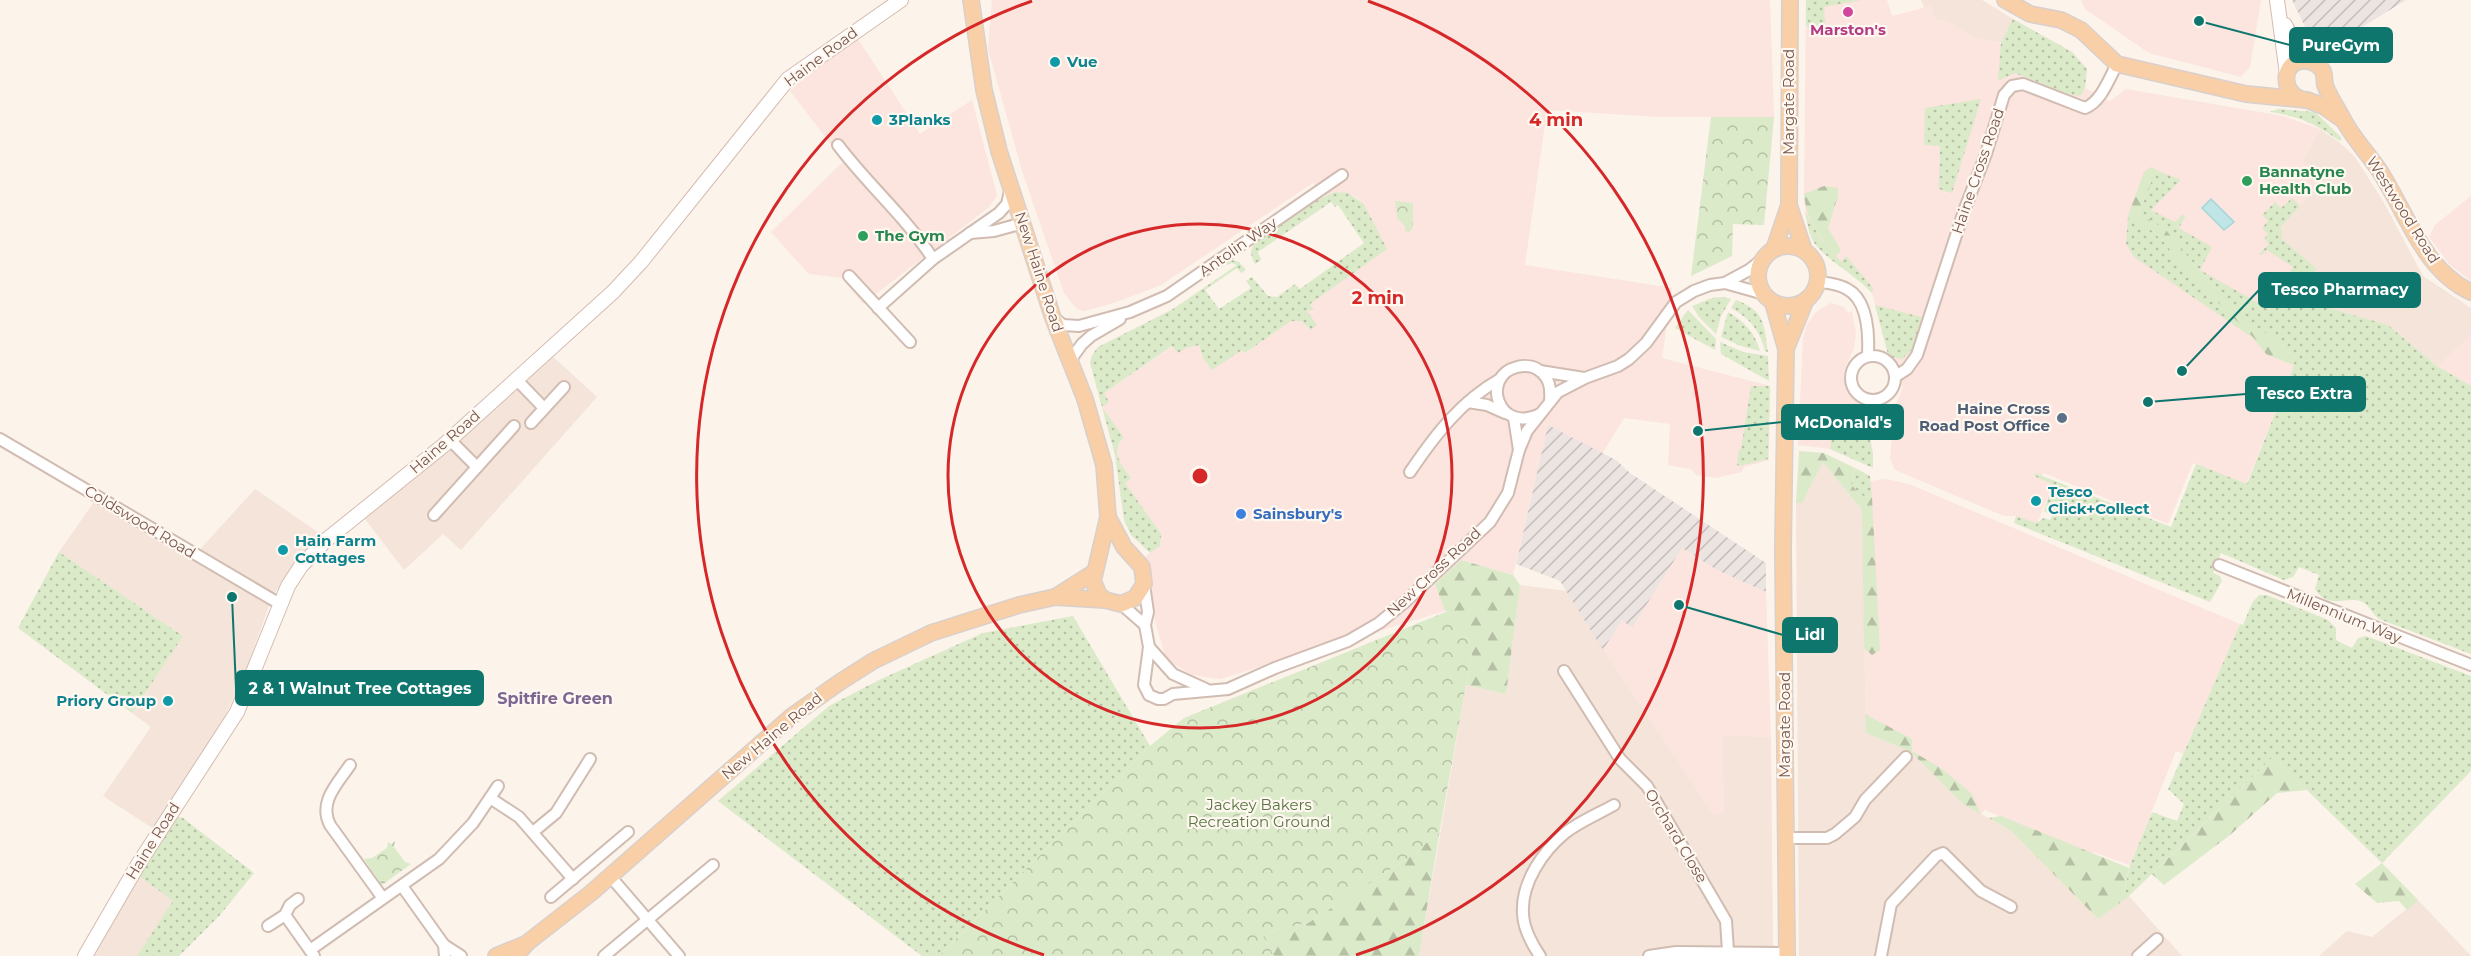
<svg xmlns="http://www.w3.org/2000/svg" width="2471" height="956" viewBox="0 0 2471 956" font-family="Montserrat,sans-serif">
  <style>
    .residential { fill: #f4e4d9 }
    .commercial { fill: #fce4df }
    .industrial { fill: url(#industrial-furrows) }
    .grass { fill: url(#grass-dots) }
    .forest { fill: url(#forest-firs) }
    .park { fill: url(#park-crowns) }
    .water { fill: #bfe5e6; stroke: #a5d6d8; stroke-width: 1.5 }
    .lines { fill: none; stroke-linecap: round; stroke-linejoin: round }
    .street-casing { stroke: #d1bcb2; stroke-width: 14 }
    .secondary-casing { stroke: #d4bbb0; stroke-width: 16 }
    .primary-casing { stroke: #d9d0cd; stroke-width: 18 }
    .street { stroke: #fff; stroke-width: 10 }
    .secondary { stroke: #fff; stroke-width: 14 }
    .primary { stroke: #f8cfa6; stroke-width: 15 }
    .ring { fill: none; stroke: #d62828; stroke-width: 3 }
    .hotel-dot { fill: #d1479c; stroke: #fff8f1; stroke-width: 2 }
    .culture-dot { fill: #0f9aa8; stroke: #fff8f1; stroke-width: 2 }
    .leisure-dot { fill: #2e9e5b; stroke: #fff8f1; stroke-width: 2 }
    .service-dot { fill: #5c6f8a; stroke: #fff8f1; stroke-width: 2 }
    .shop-dot { fill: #3f7fe0; stroke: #fff8f1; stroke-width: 2 }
    .labels { text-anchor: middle; stroke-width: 4.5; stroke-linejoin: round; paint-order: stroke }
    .hotel-label { font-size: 15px; font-weight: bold; fill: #b23c85; stroke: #fff8f1 }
    .street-label { font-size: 15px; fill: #77574e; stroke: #fff8f1 }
    .culture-label { font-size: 15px; font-weight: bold; fill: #0d838f; stroke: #fff8f1; text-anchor: start }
    .leisure-label { font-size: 15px; font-weight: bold; fill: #27864d; stroke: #fff8f1; text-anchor: start }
    .service-label { font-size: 15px; font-weight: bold; fill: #4e5e75; stroke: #fff8f1; text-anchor: end }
    .shop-label { font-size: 15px; font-weight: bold; fill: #366cbe; stroke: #fff8f1; text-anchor: start }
    .park-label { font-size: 15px; fill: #587642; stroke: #fff8f1 }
    .neighbourhood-label { font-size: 16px; font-weight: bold; fill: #7e6692; stroke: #fff8f1 }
    .centre { fill: #d62828; stroke: #fff8f1; stroke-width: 3 }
    .ring-label { font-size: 18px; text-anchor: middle; font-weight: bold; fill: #d62828; stroke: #fff8f1; stroke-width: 4.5; stroke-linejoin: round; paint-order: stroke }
    .leader { fill: none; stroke: #0f766e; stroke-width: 2 }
    .callout-dot { fill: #0f766e; stroke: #fff8f1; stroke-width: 2 }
    .callout { fill: #0f766e; stroke: #0f766e; stroke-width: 2 }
    .callout-label { font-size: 16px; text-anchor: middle; font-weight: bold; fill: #fff }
  </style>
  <defs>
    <pattern id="industrial-furrows" width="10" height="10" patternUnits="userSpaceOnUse" patternTransform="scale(1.5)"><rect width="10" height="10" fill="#ece4e0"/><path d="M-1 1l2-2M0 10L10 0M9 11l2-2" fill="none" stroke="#c4bcb8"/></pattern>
    <pattern id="grass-dots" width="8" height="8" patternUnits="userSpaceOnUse" patternTransform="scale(1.5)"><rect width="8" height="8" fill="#dbeac9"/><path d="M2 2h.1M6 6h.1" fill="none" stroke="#b6c0a5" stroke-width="1.8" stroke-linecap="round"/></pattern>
    <pattern id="forest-firs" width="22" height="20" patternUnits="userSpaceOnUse" patternTransform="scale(1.5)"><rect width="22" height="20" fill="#dbeac9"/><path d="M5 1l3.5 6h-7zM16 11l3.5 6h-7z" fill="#b6c0a5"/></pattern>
    <pattern id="park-crowns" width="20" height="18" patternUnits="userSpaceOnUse" patternTransform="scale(1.5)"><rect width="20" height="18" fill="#dbeac9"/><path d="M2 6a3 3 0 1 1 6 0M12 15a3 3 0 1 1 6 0" fill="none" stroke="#b6c0a5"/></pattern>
  </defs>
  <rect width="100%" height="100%" fill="#fcf3eb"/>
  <!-- residential -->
  <g class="residential">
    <polygon points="1921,0 1982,0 2013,19 2001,43 1971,36 1947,21 1936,20 1931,6 1924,8"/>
    <polygon points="2320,129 2339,142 2355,157 2383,201 2423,276 2471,308 2471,386 2437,366 2388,325 2287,296 2317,269 2282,239 2281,227 2323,180 2302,161"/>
    <polygon points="550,354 597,397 461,550 443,534 404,570 365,519"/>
    <polygon points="1823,462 1862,510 1866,733 1911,752 1963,804 2010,830 2098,919 2129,896 2182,956 1799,956 1796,503 1802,503"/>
    <polygon points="255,489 322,535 301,557 273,595 244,675 221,725 154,829 103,796 151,727 132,713 183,636 59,552 96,499 193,557"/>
    <polygon points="1520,585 1567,591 1713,814 1724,814 1722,735 1771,737 1773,956 1419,956 1466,685 1506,694"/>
    <polygon points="138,875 174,901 137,956 91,956"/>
    <polygon points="2418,900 2471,956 2319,956 2347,931 2372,937"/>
  </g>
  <!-- commercial -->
  <g class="commercial">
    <polygon points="992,0 1770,0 1774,117 1659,117 1547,110 1525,265 1672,288 1662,358 1770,386 1769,460 1744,467 1742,472 1716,478 1696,475 1691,469 1668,465 1670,424 1624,418 1602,454 1548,425 1513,575 1461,560 1435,584 1445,611 1220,679 1192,675 1166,659 1155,621 1150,570 1143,558 1160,546 1161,534 1124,482 1131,478 1118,459 1116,452 1119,444 1124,438 1102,407 1104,393 1173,346 1186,348 1199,345 1203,358 1243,349 1245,353 1291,321 1301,321 1310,329 1307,311 1310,304 1386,249 1364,204 1354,196 1335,192 1323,196 1313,183 1161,285 1114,303 1084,311 1077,309 1064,293 1023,174 988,49"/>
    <polygon points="1806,0 1887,0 1892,16 1931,6 1936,20 1947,21 1971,36 2001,43 2013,19 2072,52 2087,69 2085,88 2110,101 2126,89 2283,116 2320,129 2302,160 2323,180 2281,228 2282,239 2317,269 2287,296 2258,342 2266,354 2294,365 2246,484 2193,463 2168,524 2044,473 2042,476 2035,473 2034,476 2053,483 2037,524 2016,516 2004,516 1895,470 1890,458 1895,407 1903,387 1888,354 1872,293 1854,276 1833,261 1813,240 1806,217 1804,194"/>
    <polygon points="2081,0 2261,0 2250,67 2241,77 2149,53 2085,9"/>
    <polygon points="858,39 920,134 972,100 997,195 989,207 863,304 842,278 809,274 771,232 844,161 790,91 809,73"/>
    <polygon points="2471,196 2471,281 2450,265 2429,237 2435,225"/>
    <polygon points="1831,303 1844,307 1848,313 1852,311 1856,333 1854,348 1844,370 1844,380 1846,389 1862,407 1865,415 1862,411 1854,410 1853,419 1833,424 1830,449 1798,445 1803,338 1807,324 1816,312"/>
    <polygon points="2471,334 2471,386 2437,366"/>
    <polygon points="1886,479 1909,484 2240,624 2183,754 2176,751 2130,865 2093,852 2092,854 1985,810 1981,814 1963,804 1911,752 1866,733 1862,510 1871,481"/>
    <polygon points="1682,548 1717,570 1766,592 1771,737 1722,736 1724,814 1713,814 1603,650 1622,620 1632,628"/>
  </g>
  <!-- industrial -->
  <g class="industrial">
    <polygon points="2292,0 2406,0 2328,48 2311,39"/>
    <polygon points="1548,425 1616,460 1630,473 1766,563 1766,592 1717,570 1682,548 1632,628 1622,620 1603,650 1560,581 1516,564"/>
  </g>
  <!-- grass -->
  <g class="grass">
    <path d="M1806 0H1861L1824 7 1826 33C1817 34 1811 32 1806 25Z"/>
    <polygon points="2013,19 2072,52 2087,69 2085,88 2080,96 2064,93 2015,73 1998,81 2001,43"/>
    <polygon points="1981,99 1952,193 1939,189 1940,146 1924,145 1925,108"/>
    <path d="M2278 109 2315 112 2342 138 2340 141C2316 124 2299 116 2270 112Z"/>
    <path d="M2156 170 2181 180 2151 210 2175 222 2183 214 2185 217 2179 228 2212 247 2200 270 2269 309 2293 267 2267 250 2262 255 2259 254 2269 244 2264 239 2268 234 2262 228 2268 221 2262 215 2275 202 2281 208 2292 198 2300 206 2281 227 2282 239 2317 269 2288 296 2388 325 2437 366 2471 386V654L2379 619C2372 614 2370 606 2363 602 2347 595 2329 611 2315 589L2319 575 2299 567 2293 577 2284 580 2221 553 2213 573 2220 576 2222 581 2210 602 2014 523 2016 516 2036 523 2044 518 2050 520 2052 516 2044 511 2052 484 2034 476 2035 473 2171 527 2196 464 2247 484 2294 365 2266 354 2253 338 2134 257 2126 244 2128 216 2151 230 2166 244 2181 266 2258 330 2200 271 2165 229 2138 214Z"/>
    <path d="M1335 192 1348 193 1364 204 1387 249 1310 304 1314 310 1307 311 1317 325 1311 330 1301 321H1291L1245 353 1242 350 1212 370 1203 358 1199 345 1186 348 1178 353 1172 346 1104 393 1109 402 1102 407 1124 438C1109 451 1122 465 1131 478L1125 483 1161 534 1160 546 1150 553 1131 535 1124 520 1115 455 1090 363 1092 355 1098 347 1173 309 1237 265 1232 263 1227 265 1225 262 1232 260 1239 262 1246 270 1241 273 1237 268 1205 290 1219 309 1251 288 1246 281 1252 277 1268 296 1277 297 1295 284 1300 289 1364 243 1338 205 1335 207 1331 202 1258 252 1261 260 1255 264C1252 258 1249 252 1253 246 1261 232 1318 198 1335 192Z"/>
    <path d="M1805 211 1820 238 1841 262 1846 256 1873 288 1872 293C1857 276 1820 256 1812 239 1808 231 1807 220 1805 211Z"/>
    <polygon points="1722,297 1731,299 1721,316 1716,334 1699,317 1692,306 1712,298"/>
    <path d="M1736 300C1765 311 1764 324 1768 352L1765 351C1760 331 1750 318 1731 308Z"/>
    <path d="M1875 305 1925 318C1920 334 1916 348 1902 359L1892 357 1888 354Z"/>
    <polygon points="1688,310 1716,339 1715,350 1675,328"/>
    <path d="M1728 312C1744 321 1755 333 1760 351L1741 346 1721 337Z"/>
    <polygon points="1720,342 1743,352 1768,356 1769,381 1721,354"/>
    <polygon points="1751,386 1770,386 1768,459 1739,466 1737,465 1739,450 1741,449"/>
    <polygon points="1856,408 1865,415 1873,453 1873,468 1830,449 1833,423 1837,424 1838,418 1853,419"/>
    <polygon points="1855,468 1870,476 1872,498 1860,495 1851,484"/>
    <polygon points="59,552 183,636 132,713 18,628"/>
    <polygon points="2259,595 2267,595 2328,620 2336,628 2336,640 2352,648 2358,638 2366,636 2471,676 2471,771 2382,863 2273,757 2129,896 2124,893 2130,865 2152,812 2177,821 2184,804 2168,789 2240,624 2243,625 2252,603"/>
    <polygon points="1073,616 1150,746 939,956 922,956 718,801 829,706 879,680 983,633"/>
    <polygon points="175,816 183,818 254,873 220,915 179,956 137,956 173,901 138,875"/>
  </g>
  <!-- forest -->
  <g class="forest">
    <polygon points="2151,167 2156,170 2139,214 2165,229 2200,271 2259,330 2272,335 2295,358 2294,365 2266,354 2258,342 2181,266 2166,244 2151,230 2128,216 2144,172"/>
    <path d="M1824 186 1838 188V196L1828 228 1841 250 1835 257C1820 237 1806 220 1804 194Z"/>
    <polygon points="1799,451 1824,453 1855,468 1851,484 1860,495 1872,498 1880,650 1872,655 1864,648 1862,510 1823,462 1802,503 1796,503"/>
    <polygon points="1461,560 1513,575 1520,585 1506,694 1466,685 1473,646 1448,611 1445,611 1435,584"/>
    <polygon points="1865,714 1912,739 1912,751 1942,769 1971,793 1981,814 1963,804 1911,752 1866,733"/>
    <polygon points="2273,757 2307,790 2277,793 2230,835 2164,885 2152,874"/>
    <polygon points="2001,816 2129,868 2124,892 2129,896 2098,919 2010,830 1989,818"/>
    <polygon points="1440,829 1419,956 1274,956 1263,936 1277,929 1308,923 1417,852"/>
    <polygon points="2382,863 2418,900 2407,910 2399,901 2377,903 2355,884"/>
  </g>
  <!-- park -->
  <g class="park">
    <polygon points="1711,117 1774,117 1764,225 1733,224 1732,256 1691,276"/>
    <polygon points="1395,201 1413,203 1413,228 1409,232 1405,231 1405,226 1397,218"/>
    <polygon points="1448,611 1473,646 1440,829 1417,852 1308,923 1277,929 1263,936 1274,956 939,956 1150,746 1184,718"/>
    <polygon points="395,841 394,847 405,862 411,864 382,885 364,859 372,858 387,848 388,842 391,844"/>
  </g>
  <!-- water -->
  <polygon class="water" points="2211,199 2234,222 2224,230 2202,208"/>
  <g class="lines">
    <defs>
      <g id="street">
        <path d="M838 145C868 185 906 217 933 259"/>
        <polyline points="970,233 994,231 1023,223"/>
        <polyline points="849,276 910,342"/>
        <path d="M1819 282C1828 283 1839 284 1847 289 1868 300 1869 335 1868 356"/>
        <polyline points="1725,283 1749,270 1763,259"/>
        <polyline points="878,308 933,259 999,213 1007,204 1010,191"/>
        <polyline points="1054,318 1063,325 1079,326 1130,312 1167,296 1342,175"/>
        <circle cx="1873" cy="378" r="22"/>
        <polyline points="1069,362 1082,344 1091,336 1120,319"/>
        <polyline points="1540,371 1584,378"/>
        <path d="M1896 376 1907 369 1917 355 1964 211 1986 154 2004 95 2012 86 2023 84 2085 108C2101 102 2109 79 2117 64"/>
        <polyline points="516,379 543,407"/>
        <polyline points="1468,402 1487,405 1505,413"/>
        <path d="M1540 414C1498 435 1480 376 1517 367 1525 365 1534 366 1540 371 1550 379 1551 389 1550 401"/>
        <polyline points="1514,418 1519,450"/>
        <polyline points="531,423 564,387"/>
        <polyline points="0,439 280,604"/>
        <polyline points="450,440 477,467"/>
        <path d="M1410 472C1435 435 1461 401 1500 379"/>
        <polyline points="434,515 514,426"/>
        <polyline points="2219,565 2471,665"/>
        <polyline points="1144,584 1148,612 1145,625 1149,647 1144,685 1149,695 1158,699 1164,699 1173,694 1228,689 1275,668 1348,641 1379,623 1406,601 1490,522 1508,493 1519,450 1527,431 1558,392 1585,378 1618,366 1629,359 1646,343 1676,302 1694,291 1710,285 1725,283 1764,294"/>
        <polyline points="1121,604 1145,625"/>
        <polyline points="1149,647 1173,674 1206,689"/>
        <polyline points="1564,671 1620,759 1647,786 1726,921 1728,951"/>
        <path d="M350 765C338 783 318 802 330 825L382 897"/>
        <polyline points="490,798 519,817 573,879"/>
        <polyline points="533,832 556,813 590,759"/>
        <polyline points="1786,838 1827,838 1835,834 1855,817 1865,800 1906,757"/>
        <polyline points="610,876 679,956"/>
        <polyline points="402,886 444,945 445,956"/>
        <polyline points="551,897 628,832"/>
        <polyline points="285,915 314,956"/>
        <polyline points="268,926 285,915 290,905 298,899"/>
        <polyline points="444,945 461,956"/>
        <polyline points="310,950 439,859 473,823 498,786"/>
        <polyline points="604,956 713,865"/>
        <path d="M1540 956C1532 944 1523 927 1523 913 1521 883 1543 851 1565 833 1579 822 1598 814 1614 805"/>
        <polyline points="1649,956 1676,952 1787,953"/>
        <polyline points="1881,956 1891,904 1936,856 1943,853 1981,891 2011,907"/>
        <polyline points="2138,956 2157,939"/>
      </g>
      <g id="secondary">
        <polyline points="2277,0 2287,74"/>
        <polyline points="2285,25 2295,44 2308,61"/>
        <polyline points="85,956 139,863 237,712 288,586 301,566 325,541 444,445 613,292 641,262 788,79 901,0"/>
      </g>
      <g id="primary">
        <polyline points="971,0 984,90 999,151 1053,318 1085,399 1104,465 1108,517 1093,581 1099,595 1105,600"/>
        <polyline points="1790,0 1789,205 1804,250"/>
        <polyline points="2005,0 2030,14 2061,20 2081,30 2117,64 2246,94 2307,100 2323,106 2343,120"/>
        <path d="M2300 99C2278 89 2284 57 2308 61 2314 62 2320 66 2323 71 2325 76 2324 80 2325 85 2328 94 2337 108 2342 117 2351 136 2367 152 2379 170 2406 211 2423 270 2471 292"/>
        <circle cx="1788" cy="276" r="30"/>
        <polyline points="1774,249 1789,205"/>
        <polyline points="1773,303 1786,349"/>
        <polyline points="1055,597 1093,573"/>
        <polyline points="496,956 523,945"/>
        <polyline points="516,956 527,943 591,893 792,716 840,682 873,661 931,633 1019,605 1055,597 1105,600 1121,604 1135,598 1144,584 1142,567 1124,547 1108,517"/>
        <polyline points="1787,956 1783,549 1786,349 1805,302"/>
      </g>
    </defs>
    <!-- street casing -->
    <use href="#street" class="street-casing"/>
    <!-- secondary casing -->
    <use href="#secondary" class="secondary-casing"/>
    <!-- primary casing -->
    <use href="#primary" class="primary-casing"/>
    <!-- street -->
    <use href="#street" class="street"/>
    <!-- secondary -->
    <use href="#secondary" class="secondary"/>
    <!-- primary -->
    <use href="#primary" class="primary"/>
  </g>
  <!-- distance rings -->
  <g class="ring">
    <circle cx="1200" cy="476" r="252"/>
    <path d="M1044 955A504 504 0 0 1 1032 1M1368 1A504 504 0 0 1 1356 955"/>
  </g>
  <!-- markers -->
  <circle class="hotel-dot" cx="1848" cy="12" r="6"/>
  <g class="culture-dot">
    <circle cx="1055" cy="62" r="6"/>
    <circle cx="877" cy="120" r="6"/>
    <circle cx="2036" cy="501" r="6"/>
    <circle cx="283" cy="550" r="6"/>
    <circle cx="168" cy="701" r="6"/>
  </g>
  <g class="leisure-dot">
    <circle cx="2247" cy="181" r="6"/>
    <circle cx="863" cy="236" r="6"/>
  </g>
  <circle class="service-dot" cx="2062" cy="418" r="6"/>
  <circle class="shop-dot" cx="1241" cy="514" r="6"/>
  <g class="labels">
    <!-- hotel labels -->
    <g class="hotel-label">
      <text x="1848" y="35">Marston's</text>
    </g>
    <!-- street labels -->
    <g class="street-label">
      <text transform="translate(821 57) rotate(-37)" y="5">Haine Road</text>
      <text transform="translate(1789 102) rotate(-90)" y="5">Margate Road</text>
      <text transform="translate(1978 171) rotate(-71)" y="5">Haine Cross Road</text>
      <text transform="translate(2403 210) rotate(58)" y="5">Westwood Road</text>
      <text transform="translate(1238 247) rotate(-35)" y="5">Antolin Way</text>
      <text transform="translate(1039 272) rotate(72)" y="5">New Haine Road</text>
      <text transform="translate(445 442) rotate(-41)" y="5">Haine Road</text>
      <text transform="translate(140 522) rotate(31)" y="5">Coldswood Road</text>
      <text transform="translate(1434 572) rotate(-43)" y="5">New Cross Road</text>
      <text transform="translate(2344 616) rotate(22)" y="5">Millennium Way</text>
      <text transform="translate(1785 725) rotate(-90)" y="5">Margate Road</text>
      <text transform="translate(772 736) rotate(-40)" y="5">New Haine Road</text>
      <text transform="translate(1676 836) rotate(59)" y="5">Orchard Close</text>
      <text transform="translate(153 841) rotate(-58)" y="5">Haine Road</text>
    </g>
    <!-- culture labels -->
    <g class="culture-label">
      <text x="1067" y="67">Vue</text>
      <text x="889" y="125">3Planks</text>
      <text x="2048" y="497">Tesco<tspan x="2048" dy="17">Click+Collect</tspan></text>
      <text x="295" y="546">Hain Farm<tspan x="295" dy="17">Cottages</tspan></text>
      <text x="156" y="706" text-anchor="end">Priory Group</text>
    </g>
    <!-- leisure labels -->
    <g class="leisure-label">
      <text x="2259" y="177">Bannatyne<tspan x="2259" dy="17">Health Club</tspan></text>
      <text x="875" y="241">The Gym</text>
    </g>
    <!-- service labels -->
    <g class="service-label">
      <text x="2050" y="414">Haine Cross<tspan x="2050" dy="17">Road Post Office</tspan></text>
    </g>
    <!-- shop labels -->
    <g class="shop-label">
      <text x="1253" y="519">Sainsbury's</text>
    </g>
    <!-- park labels -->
    <g class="park-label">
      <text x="1259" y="810">Jackey Bakers<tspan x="1259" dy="17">Recreation Ground</tspan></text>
    </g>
    <!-- neighbourhood labels -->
    <g class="neighbourhood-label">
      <text x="555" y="704">Spitfire Green</text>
    </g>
  </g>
  <circle cx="1200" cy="476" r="9" class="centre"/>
  <g class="ring-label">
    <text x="1556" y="126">4 min</text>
    <text x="1378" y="304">2 min</text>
  </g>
  <!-- callouts -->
  <path class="leader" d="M2199 21L2290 45M2182 371L2259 290M2148 402L2246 394M1698 431L1782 422M1679 605L1783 635M232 597L236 688"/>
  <g class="callout-dot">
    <circle cx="2199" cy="21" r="6"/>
    <circle cx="2182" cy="371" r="6"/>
    <circle cx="2148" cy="402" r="6"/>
    <circle cx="1698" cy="431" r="6"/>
    <circle cx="1679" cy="605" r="6"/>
    <circle cx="232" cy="597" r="6"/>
  </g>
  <g class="callout">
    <rect x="2290" y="28" width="102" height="34" rx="6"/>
    <rect x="2259" y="273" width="161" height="34" rx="6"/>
    <rect x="2246" y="377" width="119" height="34" rx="6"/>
    <rect x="1782" y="405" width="121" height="34" rx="6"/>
    <rect x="1783" y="618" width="54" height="34" rx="6"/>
    <rect x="236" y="671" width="247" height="34" rx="6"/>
  </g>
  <g class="callout-label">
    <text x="2341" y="51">PureGym</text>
    <text x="2340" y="295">Tesco Pharmacy</text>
    <text x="2305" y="399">Tesco Extra</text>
    <text x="1843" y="428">McDonald's</text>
    <text x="1810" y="640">Lidl</text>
    <text x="360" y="694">2 &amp; 1 Walnut Tree Cottages</text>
  </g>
</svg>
